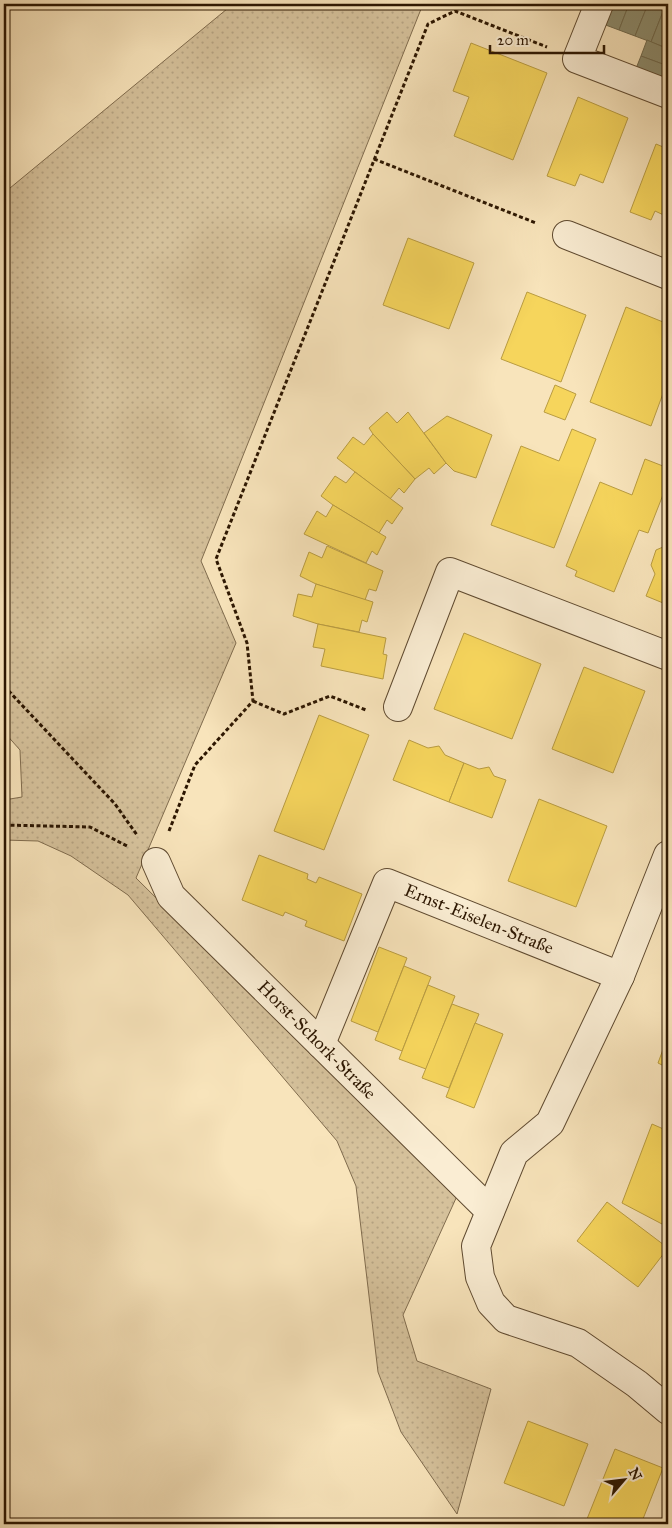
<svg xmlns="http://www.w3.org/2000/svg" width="672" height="1528" viewBox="0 0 672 1528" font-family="'IM FELL Great Primer',serif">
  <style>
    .grass { fill: url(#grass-dots); stroke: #806c4e }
    .homes { fill: #f6d55c; stroke: #b99c41 }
    .industry { fill: #8c8c6e; stroke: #6f694d }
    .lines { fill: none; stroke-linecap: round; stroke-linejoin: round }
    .street-casing { stroke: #5f4a30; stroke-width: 30 }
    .path { stroke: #2c1601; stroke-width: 3; stroke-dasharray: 4 2.5; stroke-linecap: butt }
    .street { stroke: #faedd3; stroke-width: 28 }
    .labels { text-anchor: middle; stroke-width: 5; stroke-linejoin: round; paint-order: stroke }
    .street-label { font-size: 18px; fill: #2c1601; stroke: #faedd3 }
  </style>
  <defs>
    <pattern id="grass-dots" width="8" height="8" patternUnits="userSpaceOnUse" patternTransform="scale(1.25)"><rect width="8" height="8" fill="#d5c19b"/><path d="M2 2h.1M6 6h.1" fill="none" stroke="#b7a584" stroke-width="1.8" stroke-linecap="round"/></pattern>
  </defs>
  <rect width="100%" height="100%" fill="#f8e4bb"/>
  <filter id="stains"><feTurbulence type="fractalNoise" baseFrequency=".004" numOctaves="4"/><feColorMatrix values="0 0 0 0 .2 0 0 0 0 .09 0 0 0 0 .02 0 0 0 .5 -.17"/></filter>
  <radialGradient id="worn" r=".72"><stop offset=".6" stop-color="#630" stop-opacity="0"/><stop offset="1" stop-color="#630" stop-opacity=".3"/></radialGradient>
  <!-- grass -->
  <polygon class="grass" points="233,4 423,4 201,561 236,643 136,878 457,1196 403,1315 417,1361 491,1389 457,1514 401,1432 378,1372 356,1186 337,1141 128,895 71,856 38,841 4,840 4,800 22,797 20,750 4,732 4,193"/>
  <!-- homes -->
  <g class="homes">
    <polygon points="471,43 547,73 513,160 454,136 469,97 453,91"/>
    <polygon points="578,97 628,118 603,183 580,174 575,186 547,176"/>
    <polygon points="656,144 668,149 668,217 655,211 651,220 630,212"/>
    <polygon points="408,238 474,263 449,329 383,305"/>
    <polygon points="527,292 586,315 561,382 501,359"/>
    <polygon points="626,307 668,324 668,380 651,426 590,402"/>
    <polygon points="555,385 576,394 565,420 544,412"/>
    <polygon points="387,412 397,423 408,412 446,463 434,474 429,468 415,479 373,434 369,428"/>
    <polygon points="447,416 492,435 476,478 454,471 446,463 424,433"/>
    <polygon points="572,429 596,439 554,548 491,525 521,446 559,461"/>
    <polygon points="373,434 415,479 404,493 399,488 390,499 337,458 353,437 364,445"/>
    <polygon points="645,459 668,468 668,482 648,533 639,530 614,592 575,576 577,571 566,566 600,482 632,495"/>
    <polygon points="355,472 403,508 392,524 387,520 379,533 333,505 321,496 335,476 346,483"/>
    <polygon points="333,505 386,537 377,555 372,551 366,563 304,534 317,511 326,517"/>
    <polygon points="668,535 668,605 646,596 655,574 651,565 656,550 663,547"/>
    <polygon points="327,546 383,571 376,591 369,589 365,600 316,584 300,576 309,552 322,558"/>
    <polygon points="316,584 373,602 367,622 362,620 359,632 318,624 293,616 298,594 312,597"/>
    <polygon points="318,624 386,638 383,654 387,655 383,679 321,666 325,649 313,647"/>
    <polygon points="464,633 541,664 512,739 434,709"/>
    <polygon points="584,667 645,691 613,773 552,749"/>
    <polygon points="319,715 369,735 324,850 274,831"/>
    <polygon points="409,740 428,748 439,746 445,755 464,763 449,802 393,780"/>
    <polygon points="464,763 479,769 489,767 494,776 506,780 492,818 449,802"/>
    <polygon points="539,799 607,826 576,907 508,881"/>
    <polygon points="259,855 308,874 307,879 316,883 319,877 362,894 344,941 305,926 307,921 285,912 283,916 242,900"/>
    <polygon points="379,947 407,958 378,1032 351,1021"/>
    <polygon points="404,966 431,977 402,1051 375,1040"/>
    <polygon points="428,985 455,996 426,1069 399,1059"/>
    <polygon points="452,1004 479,1014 449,1088 422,1078"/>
    <polygon points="475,1023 503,1034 474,1108 446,1097"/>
    <polygon points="668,1036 668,1068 658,1063"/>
    <polygon points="652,1124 668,1131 668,1209 662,1224 622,1203"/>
    <polygon points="607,1202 668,1248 638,1287 577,1241"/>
    <polygon points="528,1421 588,1444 564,1506 504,1483"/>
    <polygon points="615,1449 663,1468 641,1524 585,1524"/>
  </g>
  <!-- industry -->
  <g class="industry">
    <polygon points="611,4 629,4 619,30 603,24"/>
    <polygon points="629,4 648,4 635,36 619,30"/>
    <polygon points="648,4 664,9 651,42 635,36"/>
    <polygon points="664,9 668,11 667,48 651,42"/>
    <polygon points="647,40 668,49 668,66 641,56"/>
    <polygon points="641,56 668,66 668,80 635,71"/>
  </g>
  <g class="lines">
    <defs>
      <g id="street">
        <polyline points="599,4 577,59 668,94"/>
        <polyline points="567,235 668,275"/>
        <polyline points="398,707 450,572 668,656"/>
        <polyline points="668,855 620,976 550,1123 514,1153 476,1246 480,1277 491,1303 506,1319 578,1343 637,1384 668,1410"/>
        <polyline points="156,862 171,896 490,1211"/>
        <polyline points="321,1044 387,883 620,976"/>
      </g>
    </defs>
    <!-- street casing -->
    <use href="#street" class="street-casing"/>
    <!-- path -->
    <g class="path">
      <polyline points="374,159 536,223"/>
      <polyline points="4,686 115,804 137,835"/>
      <polyline points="253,701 284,714 330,696 366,710"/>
      <polyline points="4,825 90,827 127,846"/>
      <polyline points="169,831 195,765 253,701 247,643 216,559 428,24 455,11 547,47"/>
    </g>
    <!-- street -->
    <use href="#street" class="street"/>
  </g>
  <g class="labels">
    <!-- street labels -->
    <g class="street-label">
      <text transform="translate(479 919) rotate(22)" y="6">Ernst-Eiselen-Straße</text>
      <text transform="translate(317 1040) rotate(45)" y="6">Horst-Schork-Straße</text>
    </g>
  </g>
  <!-- margin -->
  <rect width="672" height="1528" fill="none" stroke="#f8e4bb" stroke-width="20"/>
  <rect x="5" y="5" width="662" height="1518" fill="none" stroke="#2c1601" stroke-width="2.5"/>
  <rect x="10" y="10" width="652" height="1508" fill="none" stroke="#2c1601"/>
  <!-- north arrow -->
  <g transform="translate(624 1480) rotate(62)" stroke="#faedd3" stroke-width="4" paint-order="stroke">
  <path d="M0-4L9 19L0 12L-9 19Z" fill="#2c1601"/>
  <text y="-8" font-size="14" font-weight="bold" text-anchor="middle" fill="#2c1601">N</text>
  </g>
  <!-- scale -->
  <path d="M490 45v8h114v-8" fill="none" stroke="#2c1601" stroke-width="2.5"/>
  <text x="497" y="45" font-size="15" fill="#2c1601" stroke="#faedd3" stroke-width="4" paint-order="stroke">20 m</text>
  <rect width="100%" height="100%" filter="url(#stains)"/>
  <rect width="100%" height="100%" fill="url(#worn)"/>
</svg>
